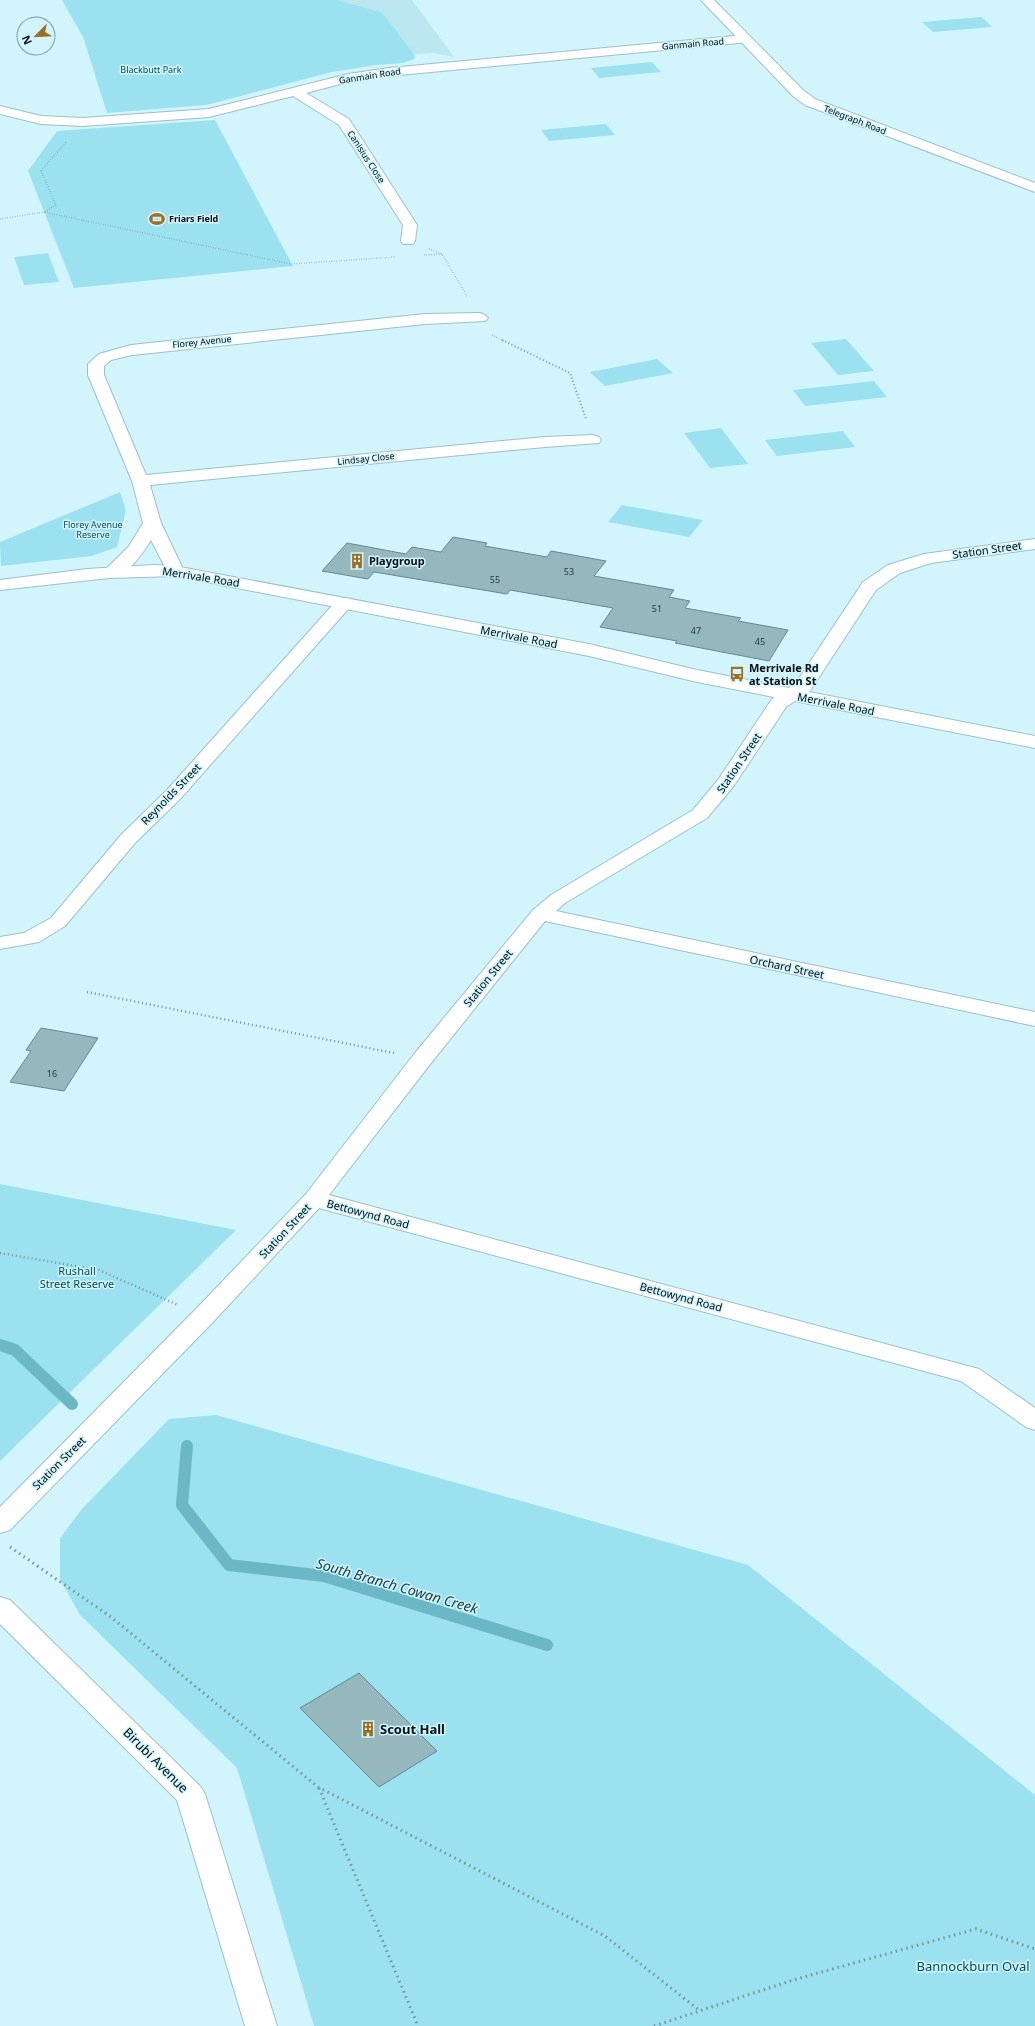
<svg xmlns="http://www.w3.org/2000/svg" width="1035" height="2026" viewBox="0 0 1035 2026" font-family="'Noto Sans',sans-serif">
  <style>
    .built { fill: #bbe7f0 }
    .green { fill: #9be1ef }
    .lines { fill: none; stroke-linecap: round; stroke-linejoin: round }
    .stream { stroke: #6bb7c6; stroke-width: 12 }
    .building { fill: #95b7be; stroke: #68888f }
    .street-casing { stroke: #9dbfc6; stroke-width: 2 }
    .secondary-casing { stroke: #9dbfc6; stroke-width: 2 }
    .path-far3 { stroke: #799297; stroke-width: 1.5; stroke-dasharray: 0.5 2; stroke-linecap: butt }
    .path-far2 { stroke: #799297; stroke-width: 2; stroke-dasharray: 1 2.5; stroke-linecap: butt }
    .path-far1 { stroke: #799297; stroke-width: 2.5; stroke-dasharray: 1 3; stroke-linecap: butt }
    .path { stroke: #799297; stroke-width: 3; stroke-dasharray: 1.5 4; stroke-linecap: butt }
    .street { fill: #fff; fill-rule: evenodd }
    .secondary { fill: #fff; fill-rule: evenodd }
    .labels { text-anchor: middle; stroke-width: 3; stroke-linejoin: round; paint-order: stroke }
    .far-street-label { font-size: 9px; fill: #030e10; stroke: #d2f5fd }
    .far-park-label { font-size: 9px; fill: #034b56; stroke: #d2f5fd }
    .far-poi-label { font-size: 9px; font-weight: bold; fill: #030e10; stroke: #d2f5fd; text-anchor: start }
    .number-label { font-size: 9px; fill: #28383c }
    .street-label { font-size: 11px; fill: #030e10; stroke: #d2f5fd }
    .poi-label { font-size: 11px; font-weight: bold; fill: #030e10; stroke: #d2f5fd; text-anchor: start }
    .park-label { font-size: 11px; fill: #034b56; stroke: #d2f5fd }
    .near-poi-label { font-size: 13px; font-weight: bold; fill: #030e10; stroke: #d2f5fd; text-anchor: start }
    .near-street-label { font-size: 13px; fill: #030e10; stroke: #d2f5fd }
    .near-park-label { font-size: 13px; fill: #034b56; stroke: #d2f5fd }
    .near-water-label { font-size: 14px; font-style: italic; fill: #163b42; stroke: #d2f5fd }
  </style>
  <rect width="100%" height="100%" fill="#d2f5fd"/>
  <!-- built -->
  <polygon class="built" points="62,0 412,0 454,57 433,53 398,55"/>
  <!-- green -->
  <g class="green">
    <polygon points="62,0 337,0 380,12 384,15 415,56 414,59 403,63 376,65 332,72 206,105 107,113 83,37"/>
    <polygon points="982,17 992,27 933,32 922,22"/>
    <polygon points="652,62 661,72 599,78 591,68"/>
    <polygon points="215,120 293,266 74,288 28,171 57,131"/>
    <polygon points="606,124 615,135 549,141 541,130"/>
    <polygon points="48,253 59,282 24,285 14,257"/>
    <polygon points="846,339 874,371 838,375 811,343"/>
    <polygon points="657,359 673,373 605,386 590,372"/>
    <polygon points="874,381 887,397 805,406 793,390"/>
    <polygon points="721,428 748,464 710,468 684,433"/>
    <polygon points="843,431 855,447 777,456 765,440"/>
    <polygon points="120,492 126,510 117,547 92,556 1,566 0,542"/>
    <polygon points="622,505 703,520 689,537 608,522"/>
    <polygon points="0,1184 236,1230 0,1461"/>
    <polygon points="216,1415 748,1565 1035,1795 1035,2026 314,2026 237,1768 80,1615 60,1579 60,1538 82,1509 169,1419"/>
  </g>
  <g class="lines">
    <!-- stream -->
    <g class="stream">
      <polyline points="0,1345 15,1350 72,1404"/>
      <polyline points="187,1446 182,1505 229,1565 324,1576 547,1645"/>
    </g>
  </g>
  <!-- building -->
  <g class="building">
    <polygon points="453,537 487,543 485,546 547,557 551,551 606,561 594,576 674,590 669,597 690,601 685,608 741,618 738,621 788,630 769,661 675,643 677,641 600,627 613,608 510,590 507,594 374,572 368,579 322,571 347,543 406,554 412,547 441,552"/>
    <polygon points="41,1028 98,1038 64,1091 10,1082 31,1051 26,1050"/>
    <polygon points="359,1673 437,1751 379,1787 300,1708"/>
  </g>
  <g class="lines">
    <defs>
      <g id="street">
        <polygon points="745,35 749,36 751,39 749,42 389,76 348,82 306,93 349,119 417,225 415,241 413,244 403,244 401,241 403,225 339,125 293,96 209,117 83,126 41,124 0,114 0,106 41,116 83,118 209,109 348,74 389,68"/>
        <path d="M480 313 485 315 488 318 485 321 425 324 132 355 111 360 104 366V375L146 475 545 437 593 435 599 437 601 440 599 443 545 447 150 485 161 523 184 571 181 575 175 576 169 575 151 540C142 554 126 580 107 576L104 572 107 568 129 546 143 523 132 481 88 375V364L99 354 131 345 425 314Z"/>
        <polygon points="1035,539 1035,549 931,563 900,573 876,590 810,691 786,707 733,787 707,818 565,903 556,911 1035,1012 1035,1026 545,921 431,1063 329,1195 979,1369 1035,1408 1035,1430 1026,1427 961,1381 319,1208 213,1322 10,1530 0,1533 0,1507 195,1310 306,1194 415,1053 533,910 551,895 693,810 718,780 772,699 796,683 863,582 888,565 924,554"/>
        <polygon points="344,598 350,599 353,603 350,607 181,798 135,843 65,926 39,942 0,949 0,937 24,933 51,918 121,835 167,790 338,599"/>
        <polygon points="0,1597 10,1600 200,1786 205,1794 277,2026 245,2026 177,1800 0,1624"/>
      </g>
      <g id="secondary">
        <polygon points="701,0 714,0 803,90 815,99 1035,183 1035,192 805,105 793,96"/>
        <polygon points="153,565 175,566 589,644 697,670 1035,736 1035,748 697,682 589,656 175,576 109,578 0,590 0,580 87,569"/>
      </g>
    </defs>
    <!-- street casing -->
    <use href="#street" class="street-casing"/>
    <!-- secondary casing -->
    <use href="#secondary" class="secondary-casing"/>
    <!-- path-far3 -->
    <g class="path-far3">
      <polyline points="45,212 56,205 41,171 66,142"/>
      <polyline points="0,219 44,212 291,264 395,257"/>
      <polyline points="429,249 442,254 467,296"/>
      <polyline points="424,255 442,254"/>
      <polyline points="492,335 504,341"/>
    </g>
    <!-- path-far2 -->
    <polyline class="path-far2" points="502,340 570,373 586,419"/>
    <!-- path-far1 -->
    <g class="path-far1">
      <polyline points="87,992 394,1053"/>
      <polyline points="0,1253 99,1270 178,1305"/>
    </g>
    <!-- path -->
    <g class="path">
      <polyline points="10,1547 111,1617 318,1787 605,1936 699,2010"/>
      <polyline points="319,1788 418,2026"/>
      <polyline points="654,2026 793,1980 976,1929 1035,1949"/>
    </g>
    <!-- street -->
    <use href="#street" class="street"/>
    <!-- secondary -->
    <use href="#secondary" class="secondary"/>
  </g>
  <!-- icons -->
  <defs>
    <symbol id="stadium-bare" viewBox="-9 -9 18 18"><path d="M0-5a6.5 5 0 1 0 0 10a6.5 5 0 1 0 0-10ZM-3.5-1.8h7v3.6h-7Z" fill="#9e6f22" stroke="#d2f5fd" stroke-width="2.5" paint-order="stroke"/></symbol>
    <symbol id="building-bare" viewBox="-9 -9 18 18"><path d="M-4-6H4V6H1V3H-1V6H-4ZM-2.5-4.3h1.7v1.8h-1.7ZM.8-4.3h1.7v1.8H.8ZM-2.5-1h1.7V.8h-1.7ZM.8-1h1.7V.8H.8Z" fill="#9e6f22" stroke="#d2f5fd" stroke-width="2.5" paint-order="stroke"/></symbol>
    <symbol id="bus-bare" viewBox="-9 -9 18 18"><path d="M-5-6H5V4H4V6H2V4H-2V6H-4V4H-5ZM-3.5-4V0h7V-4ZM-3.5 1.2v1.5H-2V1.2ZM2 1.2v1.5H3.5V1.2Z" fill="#9e6f22" stroke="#d2f5fd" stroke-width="2.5" paint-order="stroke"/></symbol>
  </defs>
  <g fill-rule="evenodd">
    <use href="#stadium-bare" x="146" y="208" width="22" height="22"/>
    <use href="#building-bare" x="346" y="550" width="22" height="22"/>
    <use href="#bus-bare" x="726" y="663" width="22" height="22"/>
    <use href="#building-bare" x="357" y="1718" width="22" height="22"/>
  </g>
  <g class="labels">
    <!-- far-street labels -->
    <g class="far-street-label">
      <text transform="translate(693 44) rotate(-5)" y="3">Ganmain Road</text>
      <text transform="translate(370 76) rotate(-9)" y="3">Ganmain Road</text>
      <text transform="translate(855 120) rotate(21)" y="3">Telegraph Road</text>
      <text transform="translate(366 157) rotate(57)" y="3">Canisius Close</text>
      <text transform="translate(202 342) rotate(-6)" y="3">Florey Avenue</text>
      <text transform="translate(366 459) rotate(-6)" y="3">Lindsay Close</text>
    </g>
    <!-- far-park labels -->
    <g class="far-park-label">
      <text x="151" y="73">Blackbutt Park</text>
      <text x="93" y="528">Florey Avenue<tspan x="93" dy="10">Reserve</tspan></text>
    </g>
    <!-- far-poi labels -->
    <g class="far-poi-label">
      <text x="169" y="222">Friars Field</text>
    </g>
    <!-- number labels -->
    <g class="number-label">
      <text x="569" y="575">53</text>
      <text x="495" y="583">55</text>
      <text x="657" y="612">51</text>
      <text x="696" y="634">47</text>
      <text x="760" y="645">45</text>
      <text x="52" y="1077">16</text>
    </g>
    <!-- street labels -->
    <g class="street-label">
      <text transform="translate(987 550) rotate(-8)" y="4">Station Street</text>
      <text transform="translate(201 577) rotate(9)" y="4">Merrivale Road</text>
      <text transform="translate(519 637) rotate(11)" y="4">Merrivale Road</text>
      <text transform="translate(836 704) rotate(11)" y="4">Merrivale Road</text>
      <text transform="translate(739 763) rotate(-56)" y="4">Station Street</text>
      <text transform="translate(171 794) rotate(-46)" y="4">Reynolds Street</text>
      <text transform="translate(787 967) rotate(12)" y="4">Orchard Street</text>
      <text transform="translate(488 978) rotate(-51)" y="4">Station Street</text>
      <text transform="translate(368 1214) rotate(15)" y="4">Bettowynd Road</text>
      <text transform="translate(285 1231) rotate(-47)" y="4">Station Street</text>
      <text transform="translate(681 1297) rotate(15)" y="4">Bettowynd Road</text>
      <text transform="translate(59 1463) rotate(-45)" y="4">Station Street</text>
    </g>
    <!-- poi labels -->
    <g class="poi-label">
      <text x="369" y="565">Playgroup</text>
      <text x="749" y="672">Merrivale Rd<tspan x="749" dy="13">at Station St</tspan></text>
    </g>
    <!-- park labels -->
    <g class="park-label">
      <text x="77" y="1275">Rushall<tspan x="77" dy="13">Street Reserve</tspan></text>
    </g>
    <!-- near-poi labels -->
    <g class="near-poi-label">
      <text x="380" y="1734">Scout Hall</text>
    </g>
    <!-- near-street labels -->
    <g class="near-street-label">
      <text transform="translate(156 1760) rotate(45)" y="5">Birubi Avenue</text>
    </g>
    <!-- near-park labels -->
    <g class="near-park-label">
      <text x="973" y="1971">Bannockburn Oval</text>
    </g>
    <!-- near-water labels -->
    <g class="near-water-label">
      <text transform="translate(397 1586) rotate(16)" y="5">South Branch Cowan Creek</text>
    </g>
  </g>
  <!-- north arrow -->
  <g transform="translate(36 36) rotate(246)"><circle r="19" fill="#d2f5fd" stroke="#7f999e"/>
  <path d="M0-3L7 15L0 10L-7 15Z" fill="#9e6f22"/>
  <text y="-6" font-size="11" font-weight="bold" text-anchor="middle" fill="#030e10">N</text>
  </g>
</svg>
